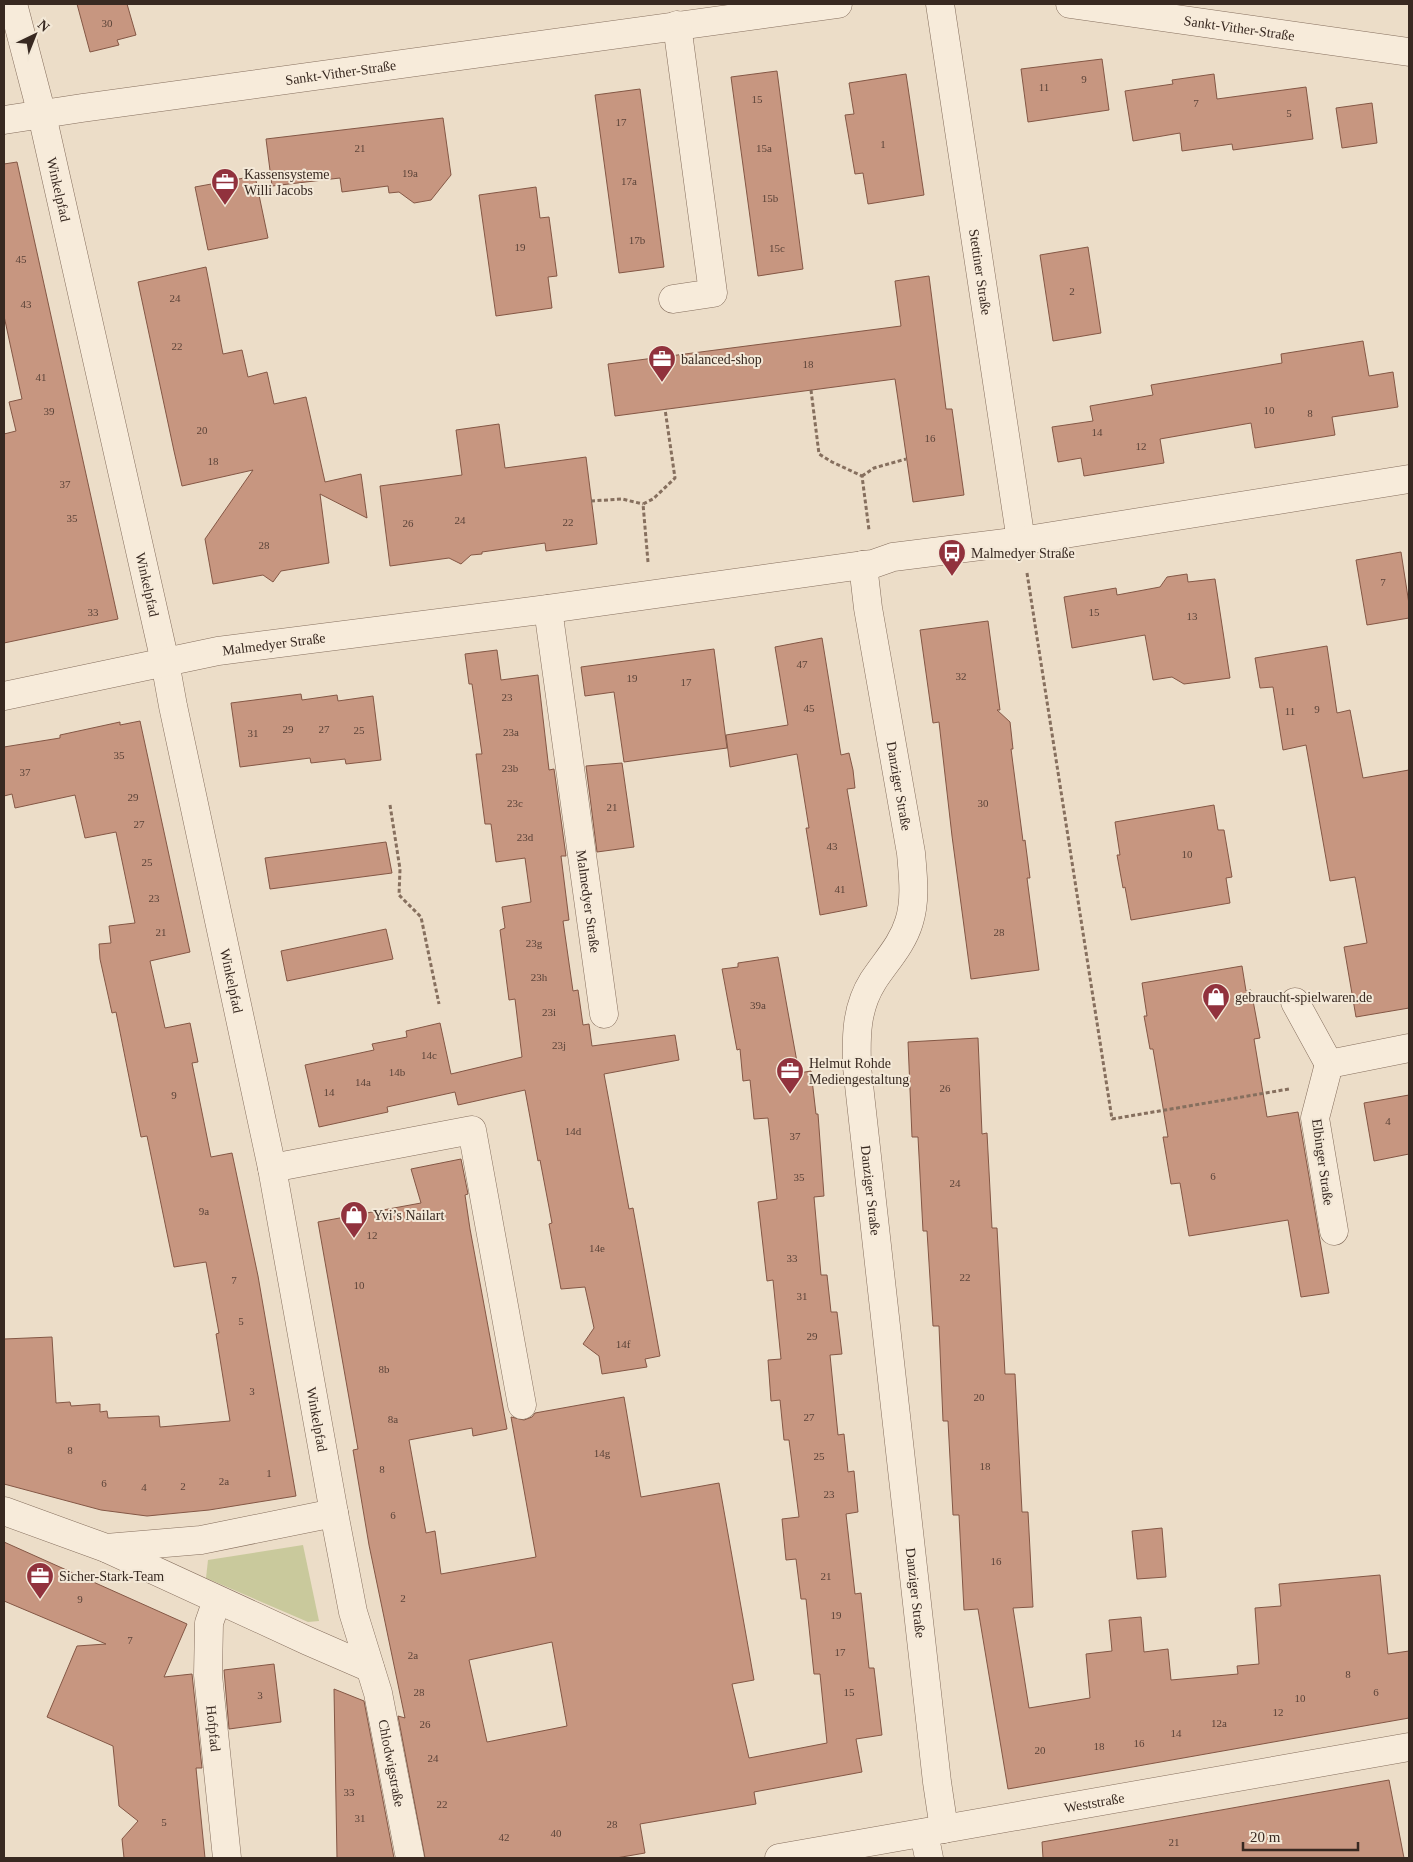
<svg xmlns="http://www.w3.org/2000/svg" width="1413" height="1862" viewBox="0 0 1413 1862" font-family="'Times New Roman',serif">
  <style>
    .green { fill: #c9c99c }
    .building { fill: #c79680; stroke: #845745; fill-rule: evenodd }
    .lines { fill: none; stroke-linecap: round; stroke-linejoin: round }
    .minor-casing { stroke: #866f5e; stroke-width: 29 }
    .path { stroke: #866f5e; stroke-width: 3; stroke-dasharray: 4 2.5; stroke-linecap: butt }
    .minor { stroke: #f7ebda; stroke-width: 28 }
    .labels { text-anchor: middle; stroke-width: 4; stroke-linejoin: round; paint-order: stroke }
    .number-label { font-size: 11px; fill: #5c4439 }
    .street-label { font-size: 14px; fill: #382921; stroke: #f3e8d7 }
    .poi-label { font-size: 14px; fill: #382921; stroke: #f3e8d7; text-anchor: start }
  </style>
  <rect width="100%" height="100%" fill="#ecddc8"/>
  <!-- green -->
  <polygon class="green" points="303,1545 319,1621 308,1622 206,1578 208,1560"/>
  <!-- building -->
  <g class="building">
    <polygon points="77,4 127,4 136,35 117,40 119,45 90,52"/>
    <polygon points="1102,59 1109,110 1028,122 1021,69"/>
    <polygon points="777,71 803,269 758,276 731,77"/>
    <polygon points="906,74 924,195 868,204 863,173 855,174 845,115 854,114 849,83"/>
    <polygon points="1214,74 1217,99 1306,87 1313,139 1233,150 1232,144 1182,151 1180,133 1133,141 1125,91 1173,84 1172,80"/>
    <polygon points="640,89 664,267 619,273 595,95"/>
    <polygon points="1372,103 1377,143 1342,148 1336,108"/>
    <polygon points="443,118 451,175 431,200 414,203 399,192 389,193 388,186 342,192 340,178 272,186 266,139"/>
    <polygon points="17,162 118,619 4,643 4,434 16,431 9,402 22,399 4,316 4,164"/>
    <polygon points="255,176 268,238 208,250 195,187"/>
    <polygon points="536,187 540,218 549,217 557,276 548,277 552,308 496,316 479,195"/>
    <polygon points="1088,247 1101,333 1053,341 1040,255"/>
    <polygon points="206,267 223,354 242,350 248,377 267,372 274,404 306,397 325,482 361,474 367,518 320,494 329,563 281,571 273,582 263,575 213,584 205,539 253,470 182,486 174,451 138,282"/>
    <polygon points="929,276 946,409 952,409 964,495 913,502 895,379 615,416 608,364 901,326 895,281"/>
    <polygon points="1363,341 1369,376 1393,372 1398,407 1332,417 1335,435 1255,448 1251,423 1160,439 1164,463 1084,476 1081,458 1058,462 1052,427 1093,421 1090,406 1153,395 1151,385 1282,363 1281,354"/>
    <polygon points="499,424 505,468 586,457 597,544 546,551 545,543 482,552 482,554 471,555 461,564 449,558 390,566 380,486 462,475 456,430"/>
    <polygon points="1401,552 1409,604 1409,618 1367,625 1356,560"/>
    <polygon points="1187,574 1188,582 1215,579 1230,678 1184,684 1172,677 1153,680 1145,635 1072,648 1064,597 1116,588 1117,595 1160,587 1167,577"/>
    <polygon points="988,621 1000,710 997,710 1010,722 1013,749 1011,749 1023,841 1025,840 1030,878 1027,878 1039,970 971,979 952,836 939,722 933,723 920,630"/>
    <polygon points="822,638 841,755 849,753 853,770 855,788 847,789 867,906 820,915 806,828 809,828 797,754 730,767 726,735 788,725 775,647"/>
    <polygon points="1327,646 1337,713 1350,710 1363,778 1409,770 1409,1008 1356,1017 1344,947 1367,943 1355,877 1330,881 1306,745 1283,750 1273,687 1260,688 1255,658"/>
    <polygon points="714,649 727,748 624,762 614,692 585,696 581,667"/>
    <polygon points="497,650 501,680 538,675 549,770 554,769 566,856 561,856 569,920 563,921 573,991 578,990 583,1025 589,1024 592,1046 675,1035 679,1060 604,1074 629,1209 633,1208 660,1356 645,1359 647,1367 602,1374 599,1356 583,1344 594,1328 585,1287 561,1289 549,1224 552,1223 540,1160 538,1161 525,1090 458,1105 455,1092 387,1107 388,1112 319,1127 305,1065 374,1050 372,1044 407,1037 406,1031 440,1023 451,1074 522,1057 515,999 509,1000 500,930 505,928 502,907 531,902 525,858 496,862 491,824 485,824 476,754 482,754 472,684 469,684 465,654"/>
    <polygon points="301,694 302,700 337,695 338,701 373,696 381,760 346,764 345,759 311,763 310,758 240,767 231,703"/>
    <polygon points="140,721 190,952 150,961 165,1028 190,1023 198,1062 192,1063 211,1157 232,1153 258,1276 296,1496 209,1510 147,1516 101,1510 4,1484 4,1339 52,1337 56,1403 70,1402 71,1406 100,1404 100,1412 107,1411 108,1418 159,1416 160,1427 230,1421 216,1334 219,1333 206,1262 174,1267 147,1136 141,1137 116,1012 112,1013 100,959 99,944 111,943 109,926 135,923 116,832 85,838 75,795 15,808 12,794 4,796 4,747 60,738 60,735 120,722 120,725"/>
    <polygon points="622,763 634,847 597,852 586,766"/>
    <polygon points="1214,805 1218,830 1224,830 1232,877 1226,878 1230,903 1131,920 1125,887 1123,888 1117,855 1120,855 1115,822"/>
    <polygon points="386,842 392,873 270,889 265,858"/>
    <polygon points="386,929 393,959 287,981 281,951"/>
    <path d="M778 957 799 1073 811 1071 816 1114H818L824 1196 814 1197 821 1275H827L831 1312H837L842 1354 830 1355 838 1435 844 1434 848 1472 854 1471 858 1512 846 1514 855 1594 861 1593 869 1668H874L882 1735 856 1739 862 1772 754 1792 756 1804 640 1824 645 1853 616 1858H425L398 1716 405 1718 369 1545 353 1450 358 1449 318 1222 421 1203 411 1169 461 1159 468 1194 465 1195 470 1229 507 1429 473 1436 472 1428 409 1440 426 1533 435 1531 441 1574 536 1557 511 1417 524 1420 532 1417 535 1413 624 1397 641 1497 719 1483 754 1680 732 1684 749 1758 827 1743 820 1674H814L806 1599H801L796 1559 786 1560 782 1519 799 1517 789 1440H784L780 1400 771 1401 768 1360 781 1359 773 1280 767 1281 758 1202 777 1199 768 1118 754 1119 750 1080 743 1081 740 1049 737 1050 722 969 738 967V963ZM552 1642 567 1726 487 1742 469 1660Z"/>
    <polygon points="1242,966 1246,991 1251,990 1260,1038 1254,1039 1267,1117 1298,1112 1329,1293 1301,1297 1288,1220 1189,1236 1180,1183 1171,1184 1163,1137 1168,1137 1153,1049 1150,1049 1144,1016 1147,1016 1142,983"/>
    <polygon points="978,1038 982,1134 987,1133 992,1228 997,1228 1005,1374 1015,1374 1022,1512 1028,1512 1033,1607 1013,1608 1029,1708 1090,1698 1086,1654 1112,1651 1109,1620 1141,1617 1144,1652 1168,1649 1171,1680 1238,1674 1237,1666 1259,1664 1255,1608 1281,1606 1279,1584 1380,1575 1388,1654 1409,1651 1409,1718 1008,1789 978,1609 964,1610 959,1515 953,1515 948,1421 943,1421 939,1326 933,1326 927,1231 923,1231 918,1137 912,1137 908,1042"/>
    <polygon points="1409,1095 1409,1154 1374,1161 1364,1103"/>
    <polygon points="1162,1528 1166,1577 1137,1579 1132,1531"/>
    <polygon points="4,1542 187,1624 164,1677 192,1674 202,1768 196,1768 205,1858 124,1858 122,1839 138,1821 119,1806 113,1746 47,1717 77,1646 106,1644 4,1601"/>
    <polygon points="274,1664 281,1722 229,1729 224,1670"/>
    <polygon points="334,1689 364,1701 394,1858 337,1858"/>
    <polygon points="1389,1780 1404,1858 1043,1858 1042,1842"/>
  </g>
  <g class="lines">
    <defs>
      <g id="minor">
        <path id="s1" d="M13 4 42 115 165 662 173 706 272 1168 334 1513 353 1612 378 1693 410 1858"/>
        <path id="s2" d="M940 4 1021 541"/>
        <path id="s3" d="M1070 4 1409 52"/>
        <path id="s4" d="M4 120 82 108 838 4"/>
        <polyline points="673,299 713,293 677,25"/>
        <path id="s5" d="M863 565 868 608 911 853C913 876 916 900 909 922 902 945 886 961 873 981 856 1008 856 1036 857 1067L937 1782 944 1829"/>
        <path id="s6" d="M548 609 604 1014"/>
        <path id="s7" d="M4 696 218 651 548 609 863 565 873 564 893 557 1021 541 1409 479"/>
        <polyline points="1295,1002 1329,1064"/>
        <polyline points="272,1168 472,1130 522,1405"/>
        <polyline points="1334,1231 1315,1118 1329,1064 1409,1048"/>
        <polyline points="4,1511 106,1548 201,1540 334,1513"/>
        <polyline points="108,1549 308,1641 370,1668"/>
        <path id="s8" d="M217 1600 209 1623 208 1675 227 1858"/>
        <polyline points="924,1833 929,1858"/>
        <path id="s9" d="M779 1858 1409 1747"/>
      </g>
    </defs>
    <!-- minor casing -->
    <use href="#minor" class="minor-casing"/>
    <!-- path -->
    <g class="path">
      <polyline points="811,390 819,454 832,462 862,476 869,530"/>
      <polyline points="862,476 874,468 906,459"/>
      <polyline points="591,501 622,499 643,504"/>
      <polyline points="648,562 643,504 653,499 675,478 665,409"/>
      <polyline points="1027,573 1112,1119 1289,1089"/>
      <polyline points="390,805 400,869 399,895 421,917 439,1004"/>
    </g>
    <!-- minor -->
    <use href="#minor" class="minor"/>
  </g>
  <!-- icons -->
  <defs>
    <symbol id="office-pin" viewBox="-11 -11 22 30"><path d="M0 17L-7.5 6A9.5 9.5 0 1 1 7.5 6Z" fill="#91323d" stroke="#f3e8d7"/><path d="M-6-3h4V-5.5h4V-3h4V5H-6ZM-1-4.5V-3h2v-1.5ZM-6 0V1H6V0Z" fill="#fff"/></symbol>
    <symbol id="bus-pin" viewBox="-11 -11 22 30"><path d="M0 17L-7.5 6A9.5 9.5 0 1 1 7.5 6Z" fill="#91323d" stroke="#f3e8d7"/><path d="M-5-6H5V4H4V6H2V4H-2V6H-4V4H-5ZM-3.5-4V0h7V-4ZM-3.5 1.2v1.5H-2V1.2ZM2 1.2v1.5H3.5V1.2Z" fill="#fff"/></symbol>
    <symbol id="shop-pin" viewBox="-11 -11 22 30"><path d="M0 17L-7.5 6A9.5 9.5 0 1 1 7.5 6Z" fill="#91323d" stroke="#f3e8d7"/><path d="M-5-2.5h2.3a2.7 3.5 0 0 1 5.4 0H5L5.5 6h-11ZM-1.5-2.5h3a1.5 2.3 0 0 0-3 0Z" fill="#fff"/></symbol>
  </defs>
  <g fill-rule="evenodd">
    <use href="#office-pin" x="209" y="166" width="32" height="43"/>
    <use href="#office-pin" x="646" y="343" width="32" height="43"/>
    <use href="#bus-pin" x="936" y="537" width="32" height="43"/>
    <use href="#shop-pin" x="1200" y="981" width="32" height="43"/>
    <use href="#office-pin" x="774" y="1055" width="32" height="43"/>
    <use href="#shop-pin" x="338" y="1199" width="32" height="43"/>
    <use href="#office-pin" x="24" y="1560" width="32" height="43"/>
  </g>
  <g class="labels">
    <!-- number labels -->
    <g class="number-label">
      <text x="107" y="27">30</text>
      <text x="1084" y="83">9</text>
      <text x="1044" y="91">11</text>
      <text x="757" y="103">15</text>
      <text x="1196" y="107">7</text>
      <text x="1289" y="117">5</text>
      <text x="621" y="126">17</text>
      <text x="883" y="148">1</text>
      <text x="360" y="152">21</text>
      <text x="764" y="152">15a</text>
      <text x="410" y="177">19a</text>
      <text x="629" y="185">17a</text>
      <text x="770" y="202">15b</text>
      <text x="637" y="244">17b</text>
      <text x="520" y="251">19</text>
      <text x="777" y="252">15c</text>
      <text x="21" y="263">45</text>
      <text x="1072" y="295">2</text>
      <text x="175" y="302">24</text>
      <text x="26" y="308">43</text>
      <text x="177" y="350">22</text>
      <text x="808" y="368">18</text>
      <text x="41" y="381">41</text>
      <text x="1269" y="414">10</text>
      <text x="49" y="415">39</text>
      <text x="1310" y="417">8</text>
      <text x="202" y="434">20</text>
      <text x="1097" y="436">14</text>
      <text x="930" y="442">16</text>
      <text x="1141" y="450">12</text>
      <text x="213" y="465">18</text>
      <text x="65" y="488">37</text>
      <text x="72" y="522">35</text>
      <text x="460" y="524">24</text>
      <text x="568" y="526">22</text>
      <text x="408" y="527">26</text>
      <text x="264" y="549">28</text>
      <text x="1383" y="586">7</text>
      <text x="93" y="616">33</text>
      <text x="1094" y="616">15</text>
      <text x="1192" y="620">13</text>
      <text x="802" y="668">47</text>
      <text x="961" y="680">32</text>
      <text x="632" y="682">19</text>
      <text x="686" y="686">17</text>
      <text x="507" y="701">23</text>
      <text x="809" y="712">45</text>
      <text x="1317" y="713">9</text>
      <text x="1290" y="715">11</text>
      <text x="288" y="733">29</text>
      <text x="324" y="733">27</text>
      <text x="359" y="734">25</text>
      <text x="511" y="736">23a</text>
      <text x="253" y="737">31</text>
      <text x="119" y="759">35</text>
      <text x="510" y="772">23b</text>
      <text x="25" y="776">37</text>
      <text x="133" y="801">29</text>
      <text x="515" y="807">23c</text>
      <text x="983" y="807">30</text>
      <text x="612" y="811">21</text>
      <text x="139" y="828">27</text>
      <text x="525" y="841">23d</text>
      <text x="832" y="850">43</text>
      <text x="1187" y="858">10</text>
      <text x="147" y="866">25</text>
      <text x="840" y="893">41</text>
      <text x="154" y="902">23</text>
      <text x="161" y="936">21</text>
      <text x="999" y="936">28</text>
      <text x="534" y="947">23g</text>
      <text x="539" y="981">23h</text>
      <text x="758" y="1009">39a</text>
      <text x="549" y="1016">23i</text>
      <text x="559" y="1049">23j</text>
      <text x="429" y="1059">14c</text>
      <text x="397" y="1076">14b</text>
      <text x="363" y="1086">14a</text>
      <text x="945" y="1092">26</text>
      <text x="329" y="1096">14</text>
      <text x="174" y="1099">9</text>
      <text x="1388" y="1125">4</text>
      <text x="573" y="1135">14d</text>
      <text x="795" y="1140">37</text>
      <text x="1213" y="1180">6</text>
      <text x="799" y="1181">35</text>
      <text x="955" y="1187">24</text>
      <text x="204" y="1215">9a</text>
      <text x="372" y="1239">12</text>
      <text x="597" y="1252">14e</text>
      <text x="792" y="1262">33</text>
      <text x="965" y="1281">22</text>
      <text x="234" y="1284">7</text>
      <text x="359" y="1289">10</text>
      <text x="802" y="1300">31</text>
      <text x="241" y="1325">5</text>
      <text x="812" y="1340">29</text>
      <text x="623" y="1348">14f</text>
      <text x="384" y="1373">8b</text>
      <text x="252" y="1395">3</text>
      <text x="979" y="1401">20</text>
      <text x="809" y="1421">27</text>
      <text x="393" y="1423">8a</text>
      <text x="70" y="1454">8</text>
      <text x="602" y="1457">14g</text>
      <text x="819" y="1460">25</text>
      <text x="985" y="1470">18</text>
      <text x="382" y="1473">8</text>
      <text x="269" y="1477">1</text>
      <text x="224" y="1485">2a</text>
      <text x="104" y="1487">6</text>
      <text x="183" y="1490">2</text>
      <text x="144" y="1491">4</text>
      <text x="829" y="1498">23</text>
      <text x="393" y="1519">6</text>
      <text x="996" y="1565">16</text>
      <text x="826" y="1580">21</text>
      <text x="403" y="1602">2</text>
      <text x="80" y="1603">9</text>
      <text x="836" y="1619">19</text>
      <text x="130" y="1644">7</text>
      <text x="840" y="1656">17</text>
      <text x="413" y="1659">2a</text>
      <text x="1348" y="1678">8</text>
      <text x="419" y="1696">28</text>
      <text x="849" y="1696">15</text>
      <text x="1376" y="1696">6</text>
      <text x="260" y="1699">3</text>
      <text x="1300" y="1702">10</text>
      <text x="1278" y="1716">12</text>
      <text x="1219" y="1727">12a</text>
      <text x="425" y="1728">26</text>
      <text x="1176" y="1737">14</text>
      <text x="1139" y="1747">16</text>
      <text x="1099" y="1750">18</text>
      <text x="1040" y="1754">20</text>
      <text x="433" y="1762">24</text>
      <text x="349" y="1796">33</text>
      <text x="442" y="1808">22</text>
      <text x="360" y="1822">31</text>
      <text x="164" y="1826">5</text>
      <text x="612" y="1828">28</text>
      <text x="556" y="1837">40</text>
      <text x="504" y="1841">42</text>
      <text x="1174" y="1846">21</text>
    </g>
    <!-- street labels -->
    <g class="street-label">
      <text dy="5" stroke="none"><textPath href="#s3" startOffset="171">Sankt-Vither-Straße</textPath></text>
      <text dy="5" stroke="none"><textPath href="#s4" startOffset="340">Sankt-Vither-Straße</textPath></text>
      <text dy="5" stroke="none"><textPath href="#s1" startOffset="191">Winkelpfad</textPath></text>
      <text dy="5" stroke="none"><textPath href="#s2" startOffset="271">Stettiner Straße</textPath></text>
      <text dy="5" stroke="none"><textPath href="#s1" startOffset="596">Winkelpfad</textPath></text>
      <text dy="5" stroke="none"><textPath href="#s7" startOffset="275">Malmedyer Straße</textPath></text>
      <text dy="5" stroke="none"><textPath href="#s5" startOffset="224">Danziger Straße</textPath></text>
      <text dy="5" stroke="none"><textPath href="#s6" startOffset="295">Malmedyer Straße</textPath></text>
      <text dy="5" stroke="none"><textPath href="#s1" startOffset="1001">Winkelpfad</textPath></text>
      <text transform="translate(1323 1162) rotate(82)" y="5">Elbinger Straße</text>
      <text dy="5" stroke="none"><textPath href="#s5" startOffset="644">Danziger Straße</textPath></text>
      <text dy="5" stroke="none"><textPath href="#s1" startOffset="1448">Winkelpfad</textPath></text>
      <text dy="5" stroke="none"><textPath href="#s5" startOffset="1049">Danziger Straße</textPath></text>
      <text dy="5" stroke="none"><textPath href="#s8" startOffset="130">Hofpfad</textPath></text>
      <text dy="5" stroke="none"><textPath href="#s1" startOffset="1800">Chlodwigstraße</textPath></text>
      <text dy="5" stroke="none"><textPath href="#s9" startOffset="320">Weststraße</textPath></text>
    </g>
    <!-- poi labels -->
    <g class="poi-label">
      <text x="244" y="179">Kassensysteme<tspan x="244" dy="16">Willi Jacobs</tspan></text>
      <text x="681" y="364">balanced-shop</text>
      <text x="971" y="558">Malmedyer Straße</text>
      <text x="1235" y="1002">gebraucht-spielwaren.de</text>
      <text x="809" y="1068">Helmut Rohde<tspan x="809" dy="16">Mediengestaltung</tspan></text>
      <text x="373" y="1220">Yvi’s Nailart</text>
      <text x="59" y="1581">Sicher-Stark-Team</text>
    </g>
  </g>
  <!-- border -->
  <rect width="1413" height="1862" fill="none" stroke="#382921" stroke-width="10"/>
  <!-- north arrow -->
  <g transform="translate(35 35) rotate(43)" stroke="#f3e8d7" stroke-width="4" paint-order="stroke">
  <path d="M0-4L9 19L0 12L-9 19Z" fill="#382921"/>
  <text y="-8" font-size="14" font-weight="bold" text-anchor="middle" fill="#382921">N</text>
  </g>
  <!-- scale -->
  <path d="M1243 1842v8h115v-8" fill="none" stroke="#382921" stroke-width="2.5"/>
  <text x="1250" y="1842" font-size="15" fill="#382921" stroke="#f3e8d7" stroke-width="4" paint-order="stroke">20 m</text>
</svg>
